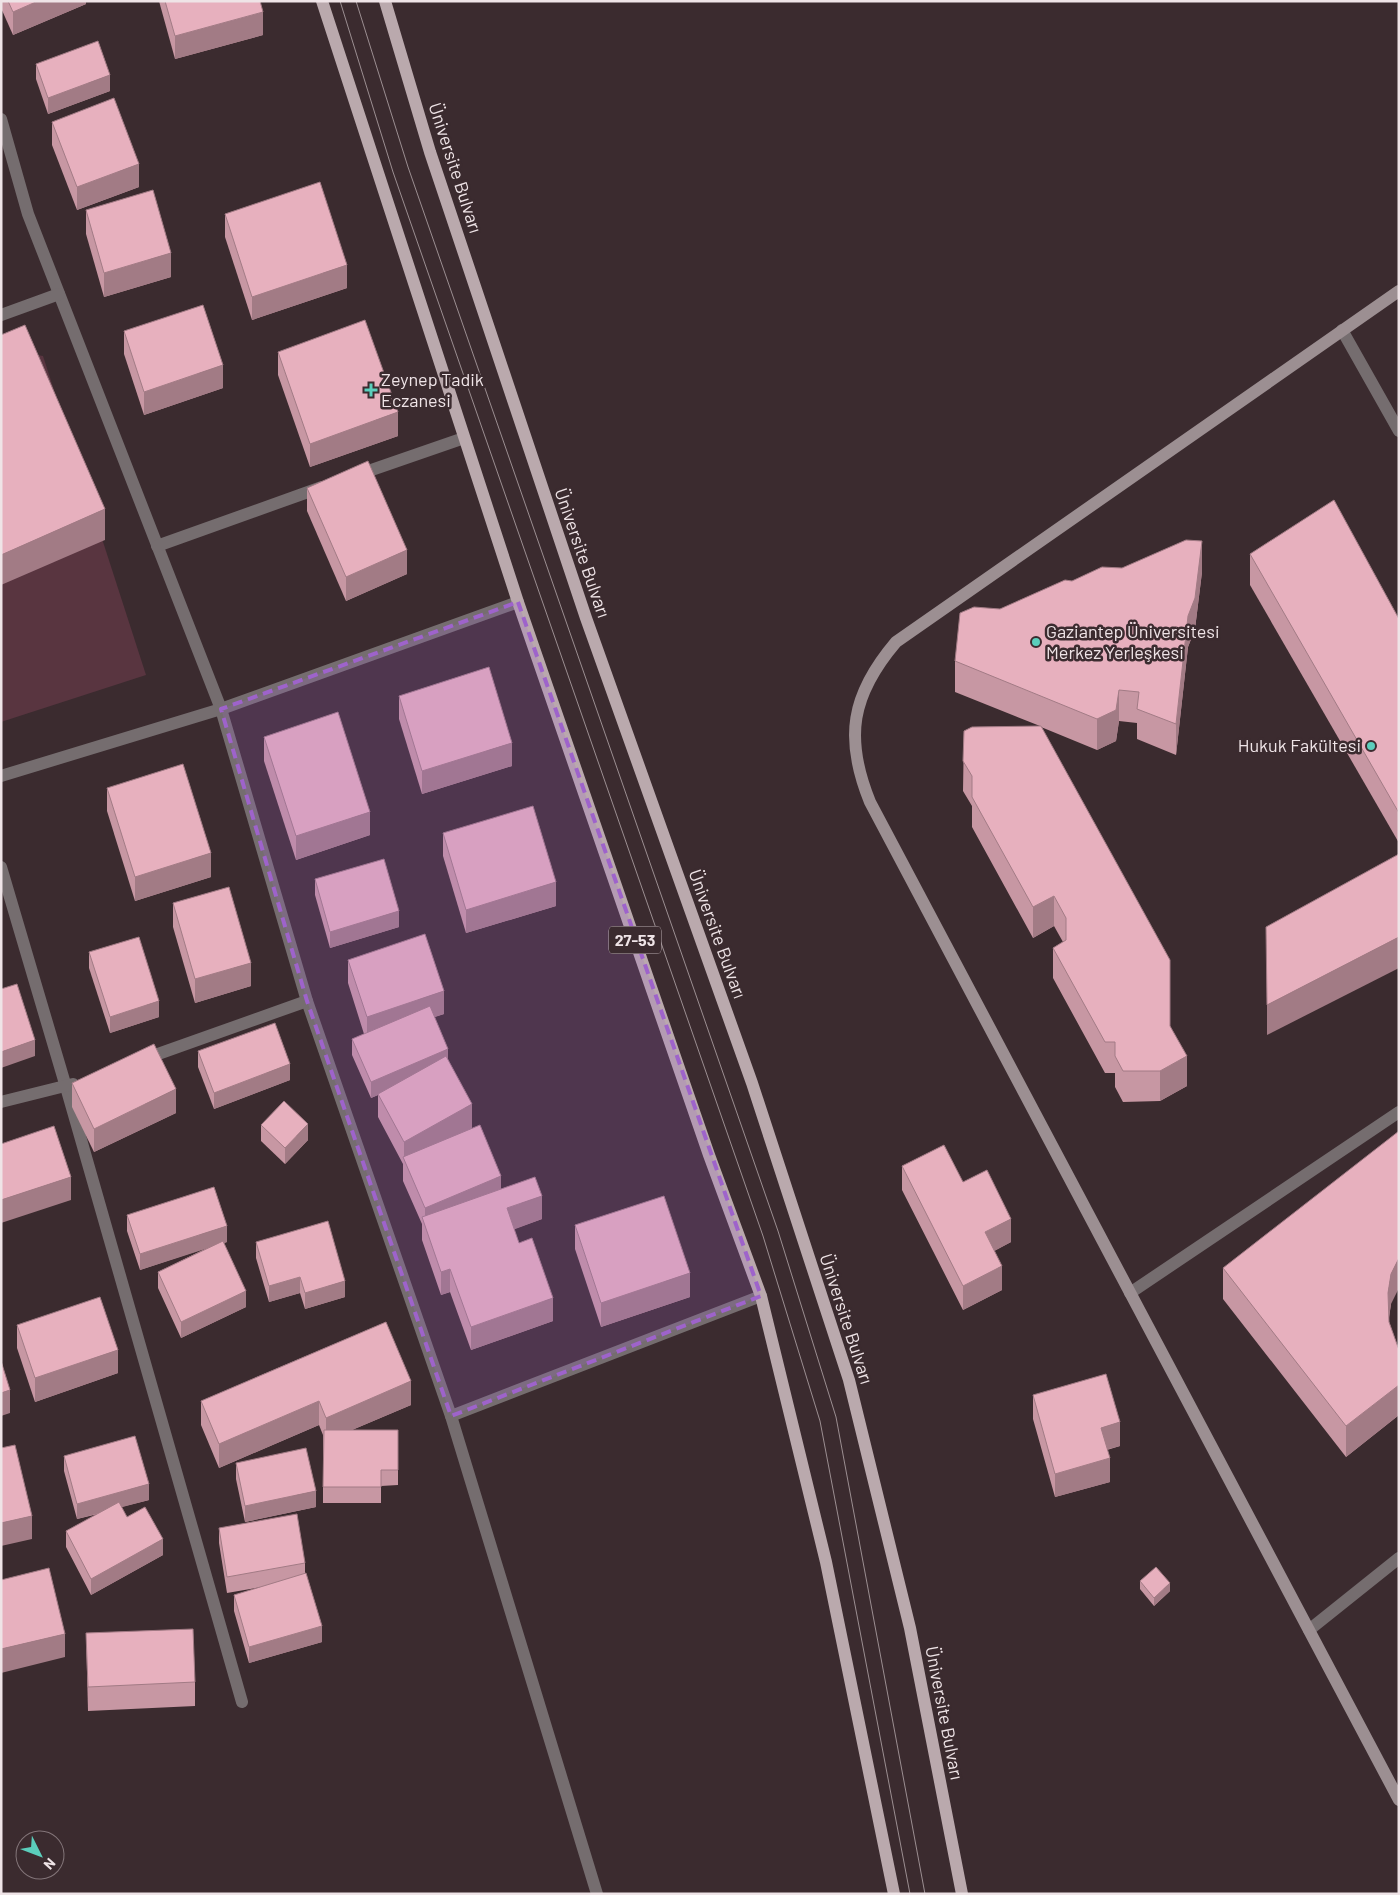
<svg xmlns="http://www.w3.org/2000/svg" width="1400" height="1895" viewBox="0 0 1400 1895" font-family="Barlow,sans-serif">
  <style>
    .pitch { fill: #593540 }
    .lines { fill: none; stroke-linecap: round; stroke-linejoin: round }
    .lane { stroke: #756d6f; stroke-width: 12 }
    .street { stroke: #756d6f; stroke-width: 12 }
    .secondary { stroke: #9c8f92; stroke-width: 12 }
    .primary { stroke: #baa9ad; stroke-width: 12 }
    .tram { stroke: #9c8f92; stroke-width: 1 }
    .wall { fill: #c797a3 }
    .shaded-wall { fill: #a27b85 }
    .building { fill: #e7b0be; stroke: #a27b85 }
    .marked { fill: #9e63cb; fill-opacity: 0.2; stroke: #9e63cb; stroke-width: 4; stroke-dasharray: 10 6; stroke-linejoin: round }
    .poi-dot { fill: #5bcebc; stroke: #3b2b2f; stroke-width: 2 }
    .labels { text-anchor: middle; stroke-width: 5; stroke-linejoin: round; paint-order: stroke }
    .shield { fill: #3b2b2f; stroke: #b9acb0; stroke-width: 1 }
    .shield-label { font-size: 16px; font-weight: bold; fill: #efe4e7 }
    .street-label { font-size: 18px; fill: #efe4e7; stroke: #3b2b2f }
    .poi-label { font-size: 18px; fill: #efe4e7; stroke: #3b2b2f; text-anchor: start }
  </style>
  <rect width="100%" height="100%" fill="#3b2b2f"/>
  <!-- pitch -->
  <polygon class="pitch" points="20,352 43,356 146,675 1,722 1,359"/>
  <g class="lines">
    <!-- lane -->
    <polyline class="lane" points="1342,330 1399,431"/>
    <!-- street -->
    <g class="street">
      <polyline points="1,119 28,214 221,709 307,1001 451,1416 761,1296"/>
      <polyline points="1,315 59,294"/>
      <polyline points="357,475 464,438"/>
      <polyline points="157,546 322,487"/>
      <polyline points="1,776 221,709 518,602"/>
      <polyline points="1,867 66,1087 242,1702"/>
      <polyline points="144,1059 307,1001"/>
      <polyline points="1,1102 73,1084"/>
      <polyline points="1130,1293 1399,1112"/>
      <polyline points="451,1416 597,1894"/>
      <polyline points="1309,1630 1399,1558"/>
    </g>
    <!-- secondary -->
    <path class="secondary" d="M1399 291 896 642C851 695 844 738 870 802L1399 1800"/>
    <!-- primary -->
    <g class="primary">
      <polyline points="322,1 518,602 709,1155 761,1296 826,1562 894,1894"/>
      <polyline points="385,1 430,152 586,618 752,1083 849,1380 910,1628 962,1894"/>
    </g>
    <!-- tram -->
    <g class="tram">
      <polyline points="340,1 393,172 763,1236 820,1421 910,1894"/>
      <polyline points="356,1 408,167 778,1231 836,1417 925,1894"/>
    </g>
  </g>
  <!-- wall -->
  <g class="wall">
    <polygon points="1,1 86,1 86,4 13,35 1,8"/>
    <polygon points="159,1 260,1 263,35 175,59"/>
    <polygon points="36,64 110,91 48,114 36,79"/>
    <polygon points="52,122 139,187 77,210 52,145"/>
    <polygon points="86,210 171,277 104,297 86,234"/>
    <polygon points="225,214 347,288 252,320 225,237"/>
    <polygon points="124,331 223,388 144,415 124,354"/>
    <polygon points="278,352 398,436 310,467 278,375"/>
    <polygon points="307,488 407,574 346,601 307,511"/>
    <polygon points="1250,554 1399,619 1399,843 1250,585"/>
    <polygon points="1122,568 1202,572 1195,629 1188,647 1176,755 1137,739 1137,723 1119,721 1116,741 1097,750 1041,727 1170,1026 1187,1086 1160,1101 1123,1102 1115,1087 1115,1073 1105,1073 1053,978 1053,948 1063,942 1054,926 1033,938 972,827 972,806 963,791 964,731 1040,726 955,692 955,661 1000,609 1072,581"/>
    <polygon points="399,696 512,766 422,794 399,719"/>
    <polygon points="264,737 370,835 296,860 264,761"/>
    <polygon points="107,788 211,877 135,901 107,811"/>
    <polygon points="443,833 556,906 466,933 443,856"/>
    <polygon points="315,879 399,927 330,948 315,895"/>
    <polygon points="173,903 251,986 195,1003 173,927"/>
    <polygon points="89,952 159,1017 110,1033 89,968"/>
    <polygon points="348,960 444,1014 434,1017 448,1060 472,1128 468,1130 501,1189 542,1219 514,1229 519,1243 553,1321 471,1350 450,1292 441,1295 422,1240 422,1224 403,1181 403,1164 378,1117 378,1095 371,1098 352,1055 352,1039 364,1034 348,983"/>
    <polygon points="198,1051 290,1080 214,1109 198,1067"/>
    <polygon points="72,1083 176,1113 94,1152 72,1107"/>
    <polygon points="261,1125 308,1140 285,1164 261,1141"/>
    <polygon points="902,1166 963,1182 1011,1242 994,1251 1002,1290 963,1310 902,1190"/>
    <polygon points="127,1215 227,1242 224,1243 246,1307 181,1338 158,1288 158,1272 209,1247 140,1270 127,1231"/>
    <polygon points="575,1225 690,1297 601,1327 575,1249"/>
    <polygon points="256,1242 345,1297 305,1309 300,1293 269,1302 256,1258"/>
    <polygon points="1223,1268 1391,1304 1389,1318 1389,1322 1399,1350 1399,1415 1346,1457 1223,1299"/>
    <polygon points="386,1322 411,1405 352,1430 398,1430 398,1485 381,1486 381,1503 323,1503 323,1435 319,1425 219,1468 201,1425 201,1401"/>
    <polygon points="17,1325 118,1373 35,1402 17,1348"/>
    <polygon points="1033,1395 1120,1446 1107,1450 1110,1482 1055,1497 1033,1419"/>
    <polygon points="64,1456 149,1500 121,1507 127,1517 163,1555 91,1595 66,1547 66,1531 98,1514 77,1519 64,1471"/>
    <polygon points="236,1463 316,1507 245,1522 236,1479"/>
    <polygon points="219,1528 305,1563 305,1574 322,1642 249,1663 234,1611 234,1595 262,1587 227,1593 219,1543"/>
    <polygon points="1140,1581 1170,1591 1154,1606 1140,1589"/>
    <polygon points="86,1633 195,1682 195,1706 88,1711"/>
  </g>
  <!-- shaded-wall -->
  <g class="shaded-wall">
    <polygon points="38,1 86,1 86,4 13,35 13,12"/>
    <polygon points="263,12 263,35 175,59 175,36"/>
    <polygon points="110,75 110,91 48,114 48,98"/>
    <polygon points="139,164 139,187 77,210 77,187"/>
    <polygon points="171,253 171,277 104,297 104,273"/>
    <polygon points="347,265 347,288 252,320 252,297"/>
    <polygon points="223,365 223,388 144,415 144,392"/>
    <polygon points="398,412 398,436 310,467 310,444"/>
    <polygon points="105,509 105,540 1,585 1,555"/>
    <polygon points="1202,541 1202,572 1195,629 1188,647 1176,755 1176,724 1188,616"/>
    <polygon points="407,550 407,574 346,601 346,577"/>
    <polygon points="1119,690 1119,721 1116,741 1097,750 1097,719"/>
    <polygon points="512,743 512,766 422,794 422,771"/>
    <polygon points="370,812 370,835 296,860 296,836"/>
    <polygon points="211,853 211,877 135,901 135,877"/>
    <polygon points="556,882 556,906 466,933 466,910"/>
    <polygon points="1054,896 1054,926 1033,938 1033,907"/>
    <polygon points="399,911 399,927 330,948 330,932"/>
    <polygon points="1399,937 1399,968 1267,1035 1267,1005"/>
    <polygon points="251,963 251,986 195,1003 195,979"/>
    <polygon points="444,991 444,1014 367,1040 367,1017"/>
    <polygon points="159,1001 159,1017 110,1033 110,1017"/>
    <polygon points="35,1040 35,1056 1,1068 1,1052"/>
    <polygon points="448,1049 448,1065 371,1098 371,1082"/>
    <polygon points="1187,1056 1187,1086 1160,1101 1160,1071"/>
    <polygon points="290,1064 290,1080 214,1109 214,1093"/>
    <polygon points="176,1089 176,1113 94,1152 94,1129"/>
    <polygon points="472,1104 472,1128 406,1164 404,1158 404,1142"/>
    <polygon points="308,1124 308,1140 285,1164 285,1148"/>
    <polygon points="501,1176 501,1199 425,1226 425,1208"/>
    <polygon points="71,1177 71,1200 1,1223 1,1200"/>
    <polygon points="542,1196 542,1219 507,1232 507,1208"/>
    <polygon points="1011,1219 1011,1242 985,1256 985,1232"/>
    <polygon points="227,1226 227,1242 140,1270 140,1254"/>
    <polygon points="1399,1258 1399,1288 1391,1304 1388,1323 1388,1293 1391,1274"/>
    <polygon points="1002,1266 1002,1290 963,1310 963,1286"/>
    <polygon points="450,1269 450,1292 441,1295 441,1272"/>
    <polygon points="690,1273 690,1297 601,1327 601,1303"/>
    <polygon points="300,1277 300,1293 269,1302 269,1286"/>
    <polygon points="345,1281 345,1297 305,1309 305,1293"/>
    <polygon points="246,1291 246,1307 181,1338 181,1322"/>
    <polygon points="553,1298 553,1321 471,1350 471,1327"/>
    <polygon points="118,1350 118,1373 35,1402 35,1378"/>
    <polygon points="411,1381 411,1405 326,1441 326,1418"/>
    <polygon points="1399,1385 1399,1415 1346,1457 1346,1426"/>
    <polygon points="10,1390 10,1413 1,1416 1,1393"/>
    <polygon points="319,1401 319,1425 219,1468 219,1444"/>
    <polygon points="1120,1422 1120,1446 1101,1451 1101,1428"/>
    <polygon points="1110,1458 1110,1482 1055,1497 1055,1474"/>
    <polygon points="149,1484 149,1500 77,1519 77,1504"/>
    <polygon points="316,1491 316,1507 245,1522 245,1506"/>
    <polygon points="32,1516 32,1539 1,1546 1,1523"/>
    <polygon points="163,1539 163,1555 91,1595 91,1579"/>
    <polygon points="1170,1583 1170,1591 1154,1606 1154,1598"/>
    <polygon points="322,1626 322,1642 249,1663 249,1647"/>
    <polygon points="65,1634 65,1657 1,1673 1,1649"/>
  </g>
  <!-- building -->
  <g class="building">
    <polygon points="8,1 38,1 13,12"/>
    <polygon points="165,1 260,1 263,12 175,36"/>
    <polygon points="98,41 110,75 48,98 36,64"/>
    <polygon points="114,98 139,164 77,187 52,122"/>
    <polygon points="320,182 347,265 252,297 225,214"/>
    <polygon points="153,190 171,253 104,273 86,210"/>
    <polygon points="203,305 223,365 144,392 124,331"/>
    <polygon points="365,320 398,412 310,444 278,352"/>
    <polygon points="25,325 105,509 1,555 1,335"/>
    <polygon points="368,461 407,550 346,577 307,488"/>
    <polygon points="1334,500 1399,619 1399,813 1250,554"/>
    <polygon points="1186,540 1202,541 1195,598 1188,616 1176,724 1137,709 1139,692 1119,690 1116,710 1097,719 955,661 960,613 974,607 1000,609 1065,580 1072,581 1102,567 1122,568"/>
    <polygon points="489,667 512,743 422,771 399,696"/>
    <polygon points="338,712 370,812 296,836 264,737"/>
    <polygon points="1041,726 1170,960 1170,1026 1187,1056 1160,1071 1123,1071 1115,1056 1115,1042 1105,1042 1053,948 1066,940 1066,918 1054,896 1033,907 972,797 972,776 963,761 964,731 972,727"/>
    <polygon points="183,764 211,853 135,877 107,788"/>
    <polygon points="533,806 556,882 466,910 443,833"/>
    <polygon points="1399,854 1399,937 1267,1005 1266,927"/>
    <polygon points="384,859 399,911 330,932 315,879"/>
    <polygon points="229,887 251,963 195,979 173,903"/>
    <polygon points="425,934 444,991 367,1017 348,960"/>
    <polygon points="139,937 159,1001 110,1017 89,952"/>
    <polygon points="17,984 35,1040 1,1052 1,989"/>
    <polygon points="430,1006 448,1049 371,1082 352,1039"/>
    <polygon points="275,1023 290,1064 214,1093 198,1051"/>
    <polygon points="154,1044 176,1089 94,1129 72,1083"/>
    <polygon points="446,1056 472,1104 404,1142 378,1094"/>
    <polygon points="284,1101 308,1124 285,1148 261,1125"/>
    <polygon points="480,1125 501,1176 425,1208 403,1157"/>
    <polygon points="54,1126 71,1177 1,1200 1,1144"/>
    <polygon points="1399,1131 1399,1258 1391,1274 1388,1293 1389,1322 1399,1350 1399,1385 1346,1426 1223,1268"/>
    <polygon points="944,1145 963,1182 987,1170 1011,1219 985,1232 1002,1266 963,1286 902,1166"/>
    <polygon points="535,1177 542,1196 507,1208 519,1243 532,1238 553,1298 471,1327 450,1269 441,1272 422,1217"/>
    <polygon points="214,1187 227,1226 140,1254 127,1215"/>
    <polygon points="664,1196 690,1273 601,1303 575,1225"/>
    <polygon points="328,1221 345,1281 305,1293 300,1277 269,1286 256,1242"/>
    <polygon points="223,1241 246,1291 181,1322 158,1272"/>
    <polygon points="100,1297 118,1350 35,1378 17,1325"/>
    <polygon points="386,1322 411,1381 326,1418 319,1401 219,1444 201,1401"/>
    <polygon points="1,1361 10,1390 1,1393"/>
    <polygon points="1106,1374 1120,1422 1101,1428 1110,1458 1055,1474 1033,1395"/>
    <polygon points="324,1430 398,1430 398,1470 381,1470 381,1487 323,1487"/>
    <polygon points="135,1436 149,1484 77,1504 64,1456"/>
    <polygon points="15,1445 32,1516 1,1523 1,1448"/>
    <polygon points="306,1448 316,1491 245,1506 236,1463"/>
    <polygon points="119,1502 127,1517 145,1507 163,1539 91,1579 66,1531"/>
    <polygon points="297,1514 305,1563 227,1577 219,1528"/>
    <polygon points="1156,1567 1170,1583 1154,1598 1140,1581"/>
    <polygon points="49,1568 65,1634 1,1649 1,1580"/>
    <polygon points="306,1573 322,1626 249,1647 234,1595"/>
    <polygon points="193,1629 195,1682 88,1687 86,1633"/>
  </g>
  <!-- marked area -->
  <path class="marked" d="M518 602 761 1296 451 1416 307 1001 221 709Z"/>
  <!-- markers -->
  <g class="poi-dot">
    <path d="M368.5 382.5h5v5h5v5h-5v5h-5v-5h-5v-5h5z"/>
    <circle cx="1036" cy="642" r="5"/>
    <circle cx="1371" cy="746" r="5"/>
  </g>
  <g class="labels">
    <!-- shield labels -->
    <rect class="shield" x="609" y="926.5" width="52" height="27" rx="4"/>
    <g class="shield-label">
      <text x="635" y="946">27-53</text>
    </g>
    <!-- street labels -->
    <g class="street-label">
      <text transform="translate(455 168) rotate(72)" y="6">Üniversite Bulvarı</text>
      <text transform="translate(582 553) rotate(71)" y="6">Üniversite Bulvarı</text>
      <text transform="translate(717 934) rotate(70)" y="6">Üniversite Bulvarı</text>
      <text transform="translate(846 1319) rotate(72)" y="6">Üniversite Bulvarı</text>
      <text transform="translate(944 1713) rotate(79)" y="6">Üniversite Bulvarı</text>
    </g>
    <!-- poi labels -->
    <g class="poi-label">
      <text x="381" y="386">Zeynep Tadik<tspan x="381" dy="21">Eczanesi</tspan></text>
      <text x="1046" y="638">Gaziantep Üniversitesi<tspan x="1046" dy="21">Merkez Yerleşkesi</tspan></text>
      <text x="1361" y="752" text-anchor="end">Hukuk Fakültesi</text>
    </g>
  </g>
  <!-- border -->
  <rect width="1400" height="1895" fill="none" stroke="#efe4e7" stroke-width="5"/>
  <!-- north arrow -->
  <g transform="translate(40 1855) rotate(132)"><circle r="24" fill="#3b2b2f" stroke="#837579"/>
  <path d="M0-4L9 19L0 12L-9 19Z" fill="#5bcebc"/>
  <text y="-8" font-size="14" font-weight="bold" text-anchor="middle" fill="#efe4e7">N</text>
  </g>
</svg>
